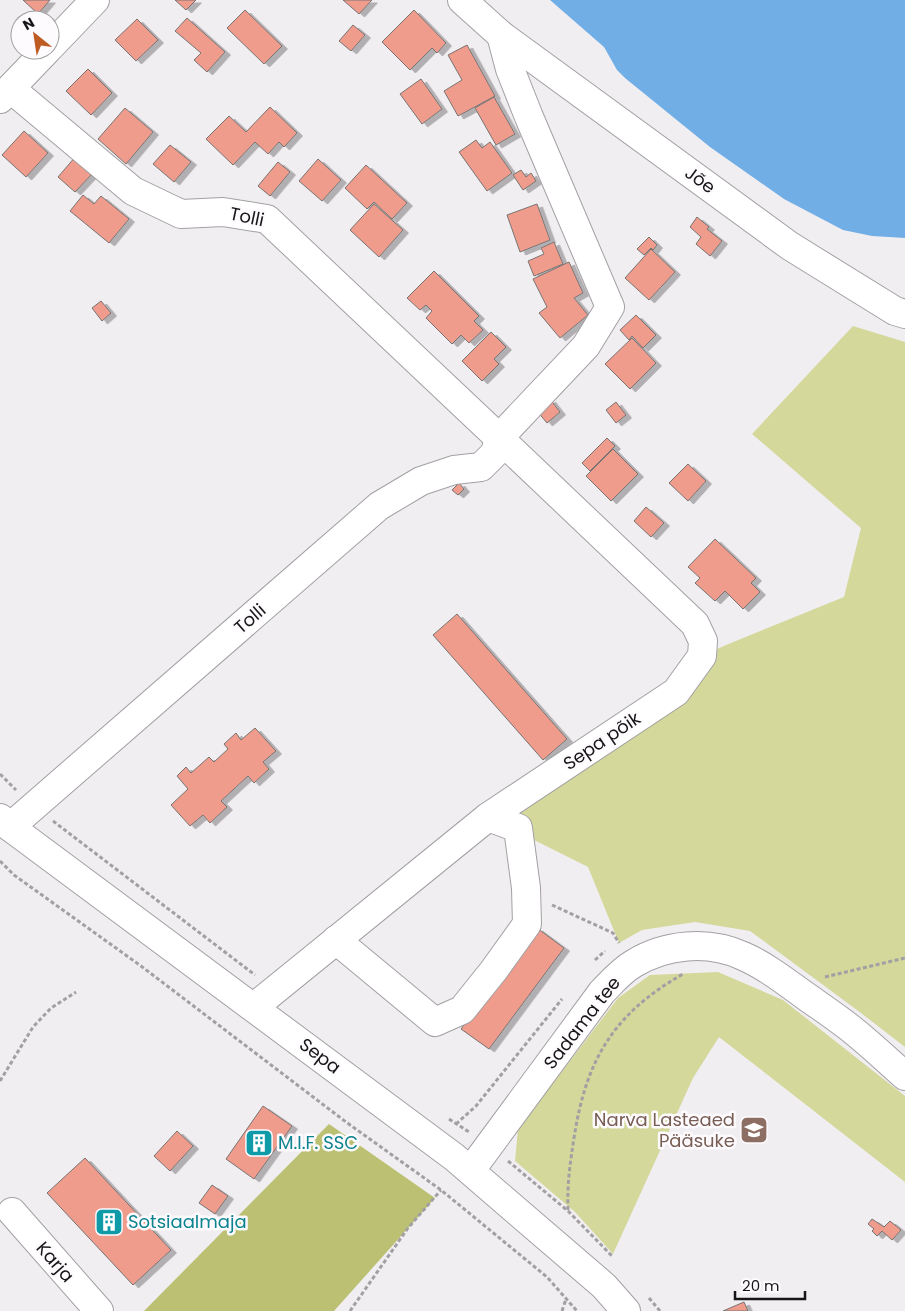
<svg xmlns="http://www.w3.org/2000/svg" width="905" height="1311" viewBox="0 0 905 1311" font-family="Poppins,sans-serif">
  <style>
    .green { fill: #d4d89b }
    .forest { fill: #bcc072 }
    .water { fill: #71aee5 }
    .building { fill: #ef9c8c; stroke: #787372; filter: url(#shadow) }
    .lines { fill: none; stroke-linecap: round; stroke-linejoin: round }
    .minor-casing { stroke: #a3a0a4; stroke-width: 30 }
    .path { stroke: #a2a0a3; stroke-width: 3; stroke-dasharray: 4 2.5; stroke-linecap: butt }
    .minor { stroke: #fff; stroke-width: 28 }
    .labels { text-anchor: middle; stroke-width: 5; stroke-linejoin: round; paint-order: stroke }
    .street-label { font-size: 18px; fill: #171617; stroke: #fefbff }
    .education-label { font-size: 18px; fill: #785e54; stroke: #fefbff; text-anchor: end }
    .culture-label { font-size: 18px; fill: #0d838f; stroke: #fefbff; text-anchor: start }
  </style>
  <defs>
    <filter id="shadow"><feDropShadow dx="5.5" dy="3" stdDeviation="0" flood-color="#0004"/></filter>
  </defs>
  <rect width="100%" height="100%" fill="#f1eef2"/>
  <!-- green -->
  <g class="green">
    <polygon points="853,326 905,342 905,1047 861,1013 750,931 695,922 642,930 619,943 588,867 488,817 702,656 726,645 844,597 861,528 752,434"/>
    <polygon points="718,972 783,1000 905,1096 905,1182 719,1037 693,1078 613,1254 575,1212 515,1161 518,1129 618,998 650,975"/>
  </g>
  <!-- forest -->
  <polygon class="forest" points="329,1124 435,1198 334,1311 144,1311"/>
  <!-- water -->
  <polygon class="water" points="550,0 905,0 905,238 872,236 843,230 784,199 710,147 625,78 617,70 604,47"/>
  <!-- building -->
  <g class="building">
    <polygon points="23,0 50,0 38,14"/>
    <polygon points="175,0 196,0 186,10"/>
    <polygon points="343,0 372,0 359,14"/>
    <polygon points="245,10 282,46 264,64 227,28"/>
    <polygon points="414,10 446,43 437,53 432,48 410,70 382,42"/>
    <polygon points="187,18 225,52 207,72 194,60 201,53 175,31"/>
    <polygon points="137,19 158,40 136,61 115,40"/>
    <polygon points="353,25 365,35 351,51 339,41"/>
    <polygon points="467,45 495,96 458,116 444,91 462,80 448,55"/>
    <polygon points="88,69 112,93 91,115 66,91"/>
    <polygon points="421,79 442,109 422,124 400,94"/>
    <polygon points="494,97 515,134 496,145 475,108"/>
    <polygon points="270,107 297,133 284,147 279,142 268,154 255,142 233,165 206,139 229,116 246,132"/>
    <polygon points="125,108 153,132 126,164 98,139"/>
    <polygon points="24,131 48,153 26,177 2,155"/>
    <polygon points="476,140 482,148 490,142 512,173 487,191 459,152"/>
    <polygon points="170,145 191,162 174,182 153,164"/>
    <polygon points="76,156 94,172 75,192 58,177"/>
    <polygon points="318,159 341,180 322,201 299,181"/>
    <polygon points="278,162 290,172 270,196 258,186"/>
    <polygon points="366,165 407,203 392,219 374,202 367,209 345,188"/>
    <polygon points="521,170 526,177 531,173 536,181 523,190 513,175"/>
    <polygon points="83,195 94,204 101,196 129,219 109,243 70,211"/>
    <polygon points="374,204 403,230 379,257 350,230"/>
    <polygon points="537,204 550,240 520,252 507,215"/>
    <polygon points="697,217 709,227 707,229 722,241 710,256 696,244 701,237 690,227"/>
    <polygon points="649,237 657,245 653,250 651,248 644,255 637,249"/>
    <polygon points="554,242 563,264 534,276 528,261 544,254 541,248"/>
    <polygon points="651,249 675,272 649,300 625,278"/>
    <polygon points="569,262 583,293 574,298 588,315 560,338 539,313 547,307 533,279"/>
    <polygon points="434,271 479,316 474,321 483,330 469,343 461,335 452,344 426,318 432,311 426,305 420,310 407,298"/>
    <polygon points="101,301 111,313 102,321 92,308"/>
    <polygon points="636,315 656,335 643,348 632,336 629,340 620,330"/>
    <polygon points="491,332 506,347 494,359 499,364 482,381 462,361"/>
    <polygon points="632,338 656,363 630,389 605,364"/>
    <polygon points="550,399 560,412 547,423 537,411"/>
    <polygon points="616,402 626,415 616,423 606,410"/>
    <polygon points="607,438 615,446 590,471 582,463"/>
    <polygon points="613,449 638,474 611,501 586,476"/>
    <polygon points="688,464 706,481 688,501 669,483"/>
    <polygon points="459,483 464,489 458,495 452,490"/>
    <polygon points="646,507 664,523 651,537 634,521"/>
    <polygon points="715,539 756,578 751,583 760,592 743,609 725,591 715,601 695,583 700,578 688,567"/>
    <polygon points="457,614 567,739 543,760 433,635"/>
    <polygon points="255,728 276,751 263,762 269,769 254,783 248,776 221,801 227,807 210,823 203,815 190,826 171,805 188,789 177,776 186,767 191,773 209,757 214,762 228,749 224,744 236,733 241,740"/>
    <polygon points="537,928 564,948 489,1049 461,1029"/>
    <polygon points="263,1106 292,1126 254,1179 226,1159"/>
    <polygon points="177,1131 193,1146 170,1171 154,1156"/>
    <polygon points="85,1158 171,1250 133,1285 47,1193"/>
    <polygon points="212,1185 228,1196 215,1214 199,1203"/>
    <polygon points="872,1219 884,1227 890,1221 901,1230 892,1240 882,1231 877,1236 872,1231 874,1229 868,1224"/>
    <polygon points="744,1302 748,1311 723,1311"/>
  </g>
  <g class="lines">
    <defs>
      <g id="minor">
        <polyline points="462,0 501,35 790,246 895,311 905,314"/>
        <polyline points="50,47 95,0"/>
        <polyline points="11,89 133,191 181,214 223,212 267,219 499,438 586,346 610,307 529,117 510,69 501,35"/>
        <polyline points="0,99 47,50"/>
        <polyline points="0,818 10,827 454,1157 604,1286 626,1311"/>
        <polyline points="10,827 379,506 421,481 454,470 481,467 495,453 499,438 695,624 703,641 702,656 676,692 488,817 254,1007"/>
        <polyline points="336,940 435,1022 462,1010 494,970 527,924 526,888 518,828 488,817"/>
        <path d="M471 1170 602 992C612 982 621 971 633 964 665 944 708 940 743 956 766 966 786 982 807 997 821 1007 836 1017 850 1028 869 1043 887 1060 905 1076"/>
        <polyline points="12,1212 99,1311"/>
      </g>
    </defs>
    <!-- minor casing -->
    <use href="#minor" class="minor-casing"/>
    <!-- path -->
    <g class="path">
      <polyline points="0,774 16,790"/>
      <polyline points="53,821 255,975"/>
      <polyline points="0,861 14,875 141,966 346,1122 441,1190 547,1277 577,1311"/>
      <polyline points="552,905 613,933 619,943"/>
      <polyline points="595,960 605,951"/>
      <polyline points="825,977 905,958"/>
      <polyline points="0,1081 33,1027 51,1008 76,992"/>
      <polyline points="449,1119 469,1132"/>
      <polyline points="456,1124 476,1106 562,999"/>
      <polyline points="508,1161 568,1211 612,1256"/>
      <path d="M568 1210C567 1184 570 1164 574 1138 586 1060 613 1014 683 974"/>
      <polyline points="649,1298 660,1311"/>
      <polyline points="350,1311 408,1228 441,1190"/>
      <polyline points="562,1311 566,1299"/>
    </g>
    <!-- minor -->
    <use href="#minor" class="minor"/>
  </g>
  <!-- icons -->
  <defs>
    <symbol id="school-square" viewBox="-11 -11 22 22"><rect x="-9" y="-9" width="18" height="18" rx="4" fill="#8d6e63" stroke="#fefbff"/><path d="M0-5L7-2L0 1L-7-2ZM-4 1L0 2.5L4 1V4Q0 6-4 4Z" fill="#fff"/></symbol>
    <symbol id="building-square" viewBox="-11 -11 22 22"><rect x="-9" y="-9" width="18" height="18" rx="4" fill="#0f9aa8" stroke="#fefbff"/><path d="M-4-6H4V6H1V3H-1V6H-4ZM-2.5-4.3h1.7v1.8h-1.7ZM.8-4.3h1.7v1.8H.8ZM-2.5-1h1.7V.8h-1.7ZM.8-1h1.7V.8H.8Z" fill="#fff"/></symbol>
  </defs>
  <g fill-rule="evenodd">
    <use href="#school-square" x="738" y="1114" width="32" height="32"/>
    <use href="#building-square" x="243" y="1127" width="32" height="32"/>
    <use href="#building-square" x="93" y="1206" width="32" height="32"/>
  </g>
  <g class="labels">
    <!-- street labels -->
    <g class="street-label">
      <text transform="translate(700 180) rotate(36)" y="6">Jõe</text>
      <text transform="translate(247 217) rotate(12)" y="6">Tolli</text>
      <text transform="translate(250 619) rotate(-41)" y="6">Tolli</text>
      <text transform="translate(602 741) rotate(-34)" y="6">Sepa põik</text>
      <text transform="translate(582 1023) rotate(-52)" y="6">Sadama tee</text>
      <text transform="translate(320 1056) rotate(37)" y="6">Sepa</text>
      <text transform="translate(55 1262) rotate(49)" y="6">Karja</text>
    </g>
    <!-- education labels -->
    <g class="education-label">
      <text x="735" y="1126">Narva Lasteaed<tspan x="735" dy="21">Pääsuke</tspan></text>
    </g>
    <!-- culture labels -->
    <g class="culture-label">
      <text x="278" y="1149">M.I.F. SSC</text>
      <text x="128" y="1228">Sotsiaalmaja</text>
    </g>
  </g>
  <!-- north arrow -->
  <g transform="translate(35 35) rotate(330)"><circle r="24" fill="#fefbff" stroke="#a29fa2"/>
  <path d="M0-4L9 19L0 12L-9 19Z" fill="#be5b23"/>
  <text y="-8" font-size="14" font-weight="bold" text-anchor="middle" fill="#171617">N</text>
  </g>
  <!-- scale -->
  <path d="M735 1291v8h70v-8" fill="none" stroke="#171617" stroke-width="2.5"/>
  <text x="742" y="1291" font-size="15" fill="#171617" stroke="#fefbff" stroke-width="4" paint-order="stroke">20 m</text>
</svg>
